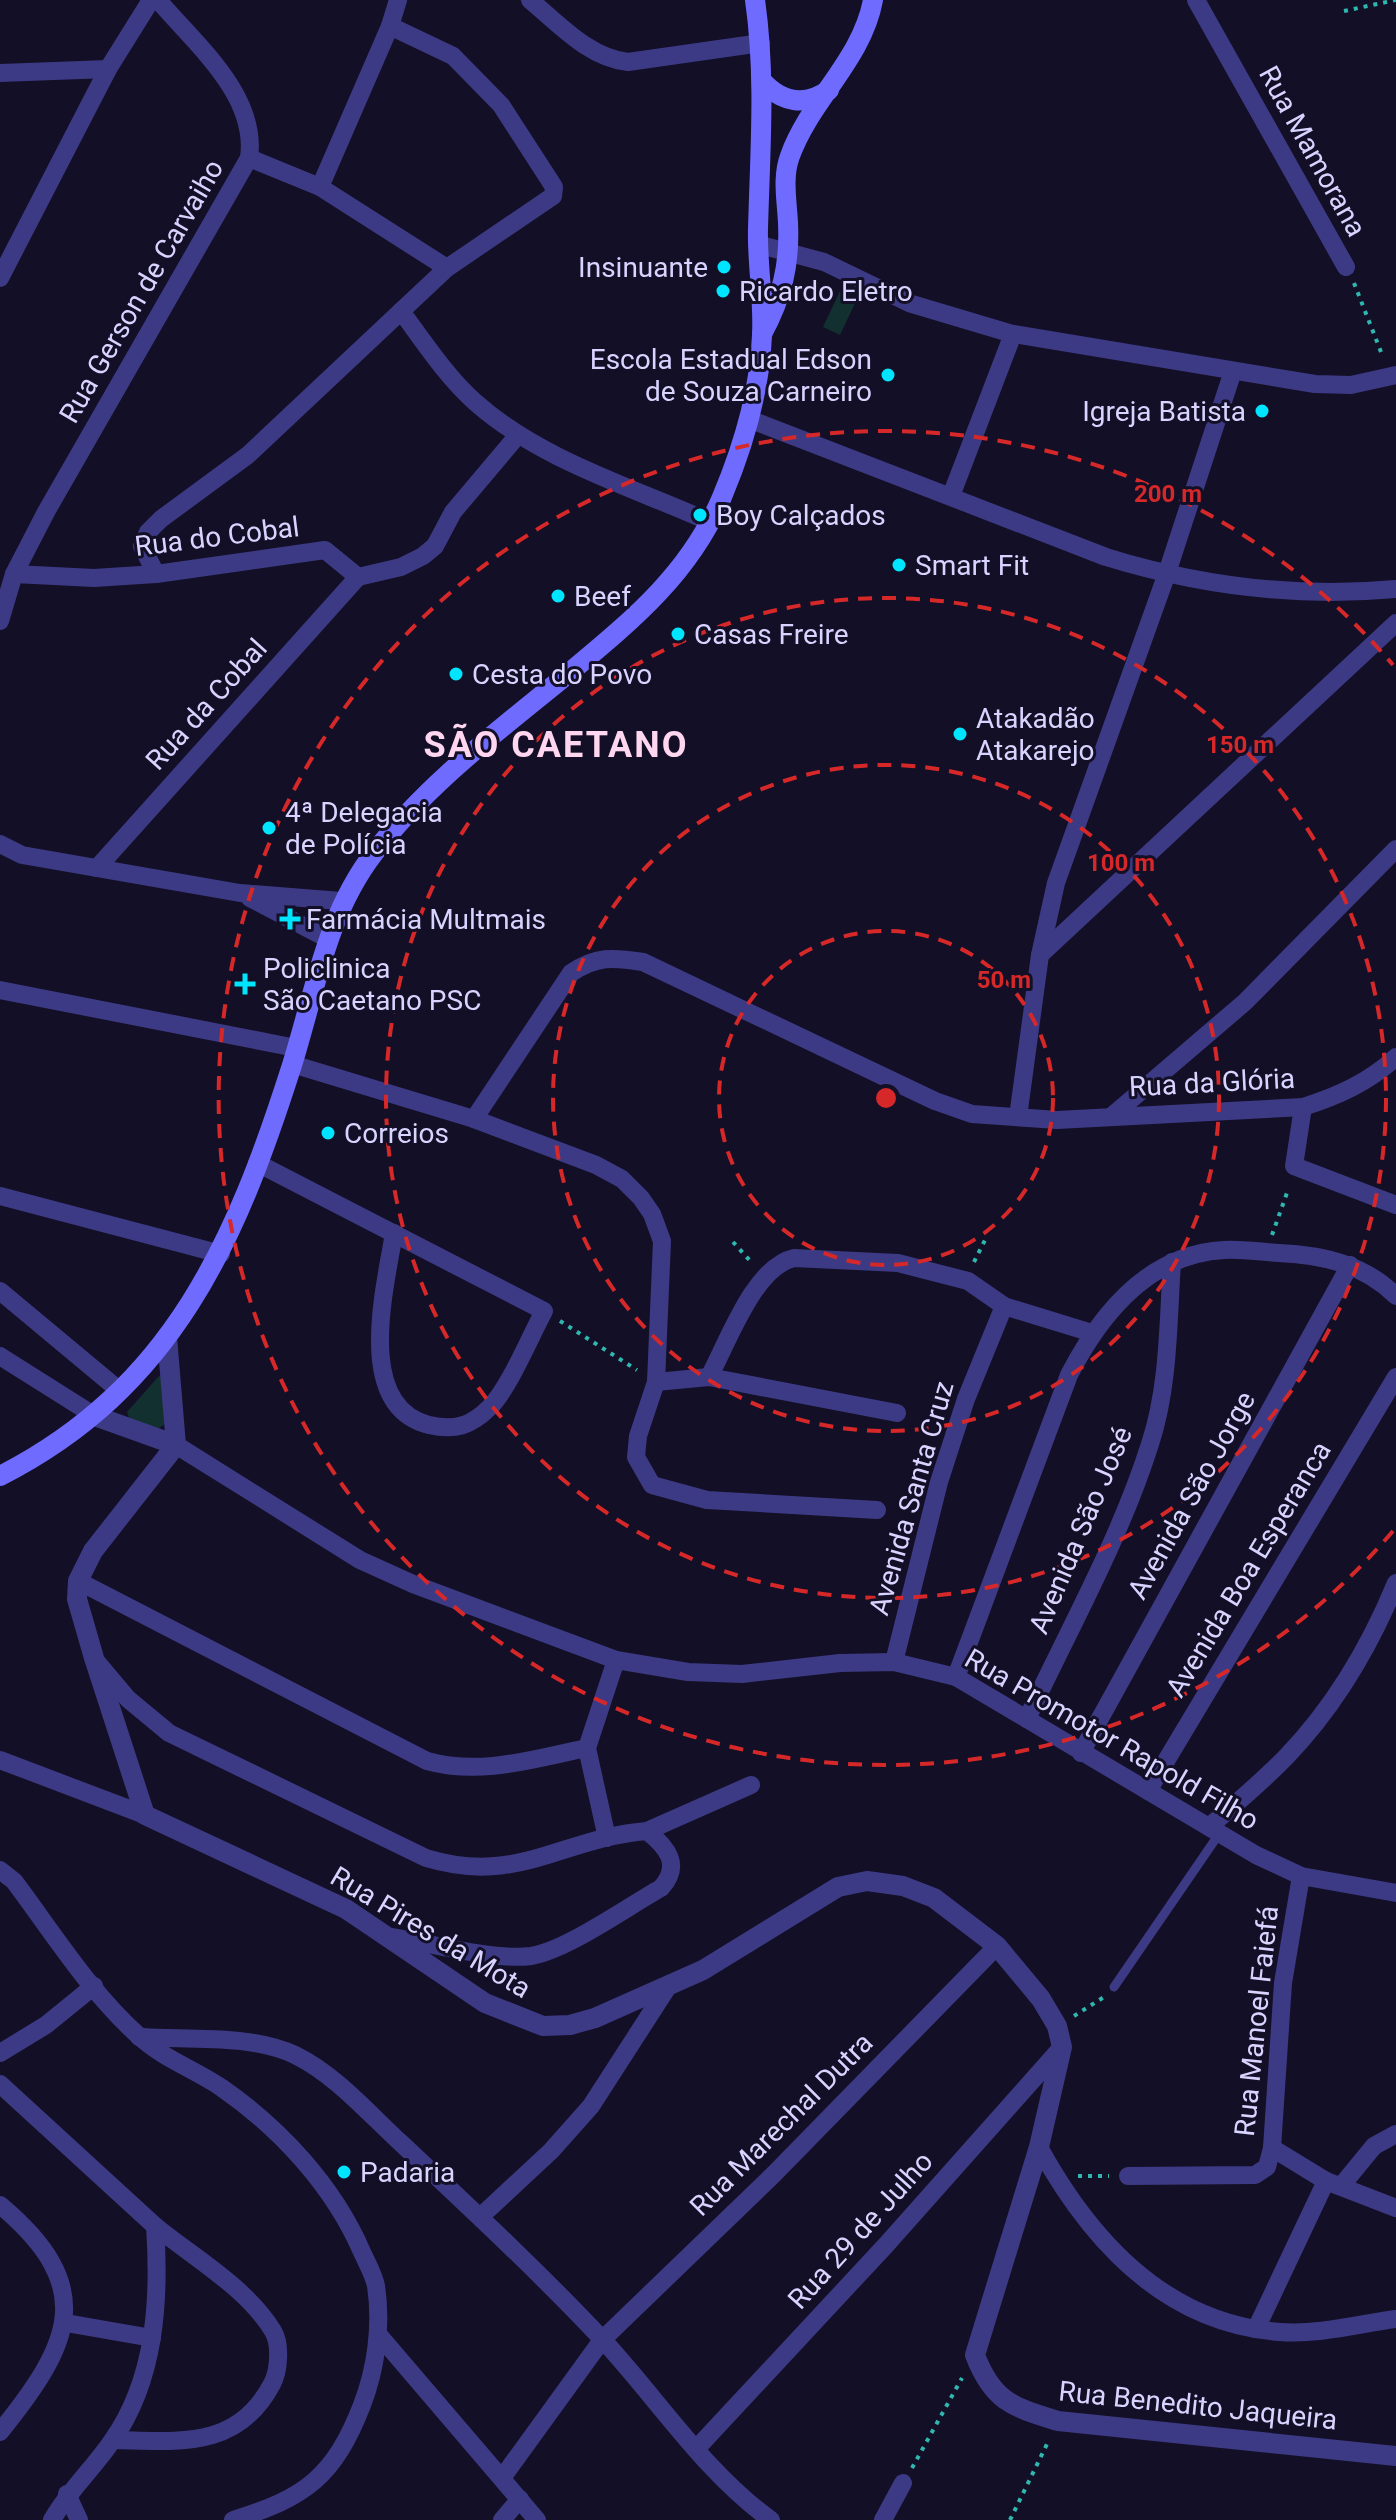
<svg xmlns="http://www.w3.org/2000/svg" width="1396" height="2520" viewBox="0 0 1396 2520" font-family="Roboto,sans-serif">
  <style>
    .green { fill: #12302f }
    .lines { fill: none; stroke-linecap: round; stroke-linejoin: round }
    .path { stroke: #2fb8b0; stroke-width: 4; stroke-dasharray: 4 6; stroke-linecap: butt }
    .service { stroke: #3d3a85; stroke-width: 9 }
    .minor { stroke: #3d3a85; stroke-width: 18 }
    .tertiary { stroke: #3d3a85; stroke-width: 20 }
    .secondary { stroke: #6f6bff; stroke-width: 20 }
    .ring { fill: none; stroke: #d62828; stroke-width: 4; stroke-dasharray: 14 10 }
    .poi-dot { fill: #00e5ff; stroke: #130f26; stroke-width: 3 }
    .labels { text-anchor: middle; stroke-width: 6; stroke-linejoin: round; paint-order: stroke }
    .street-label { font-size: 28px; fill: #d9d4ff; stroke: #130f26 }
    .poi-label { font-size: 28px; fill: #d9d4ff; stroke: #130f26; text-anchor: start }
    .district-label { font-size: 36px; font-weight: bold; letter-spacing: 2px; fill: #ffd6f0; stroke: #130f26 }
    .centre { fill: #d62828; stroke: #130f26; stroke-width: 4 }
    .ring-label { font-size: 24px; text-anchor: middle; font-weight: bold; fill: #d62828; stroke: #130f26; stroke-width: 6; stroke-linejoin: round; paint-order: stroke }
  </style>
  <rect width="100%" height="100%" fill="#130f26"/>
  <!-- green -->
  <g class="green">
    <polygon points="840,291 857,299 840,335 823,327"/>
    <polygon points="159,1376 165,1377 165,1424 156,1430 130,1420 127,1412"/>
  </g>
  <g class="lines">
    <!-- path -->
    <g class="path">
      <polyline points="1344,11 1396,0"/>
      <polyline points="1354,283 1383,357"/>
      <polyline points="1272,1235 1288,1190"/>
      <polyline points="733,1242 753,1264"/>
      <polyline points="974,1262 987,1236"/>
      <polyline points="560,1321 637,1370"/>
      <polyline points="1074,2016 1104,1997"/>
      <polyline points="1078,2176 1109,2176"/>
      <polyline points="912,2468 962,2378"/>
      <polyline points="1010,2520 1049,2440"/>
    </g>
    <!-- service -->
    <polyline class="service" points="1114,1987 1219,1834"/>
    <!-- minor -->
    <g class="minor">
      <path d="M530 0C559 24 589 58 628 62L761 43"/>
      <polyline points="1196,0 1346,267"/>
      <polyline points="0,73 108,69"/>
      <polyline points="249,158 320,187 447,268"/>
      <polyline points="320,187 390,26 398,0"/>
      <polyline points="757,244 824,262 909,303 1013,334 1315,384 1351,385 1396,375"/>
      <polyline points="0,278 108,69 151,0"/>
      <path d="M401 311C424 342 446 376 475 402 540 460 632 487 710 522"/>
      <path d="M749 419 1106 557C1200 586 1297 598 1396 589"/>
      <polyline points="951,496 1013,334"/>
      <polyline points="14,574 94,578 156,574 325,550 358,577 401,567 423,556 435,546 453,512 518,435"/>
      <polyline points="156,574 142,546 148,532 161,519 248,455 447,268 553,196 554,187 501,105 453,56 390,26"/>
      <path d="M0 621 14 574 46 512 249 158C258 95 195 44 158 0"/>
      <polyline points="0,844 22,855 240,893 341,901"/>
      <polyline points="97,868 358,577"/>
      <polyline points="250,898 328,939"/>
      <polyline points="1040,955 1396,623"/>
      <polyline points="0,990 296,1048"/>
      <polyline points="292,1064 474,1119 596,1165 622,1179 641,1198 652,1214 662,1241 656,1382 638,1436 636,1457 652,1485 707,1500 877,1510"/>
      <polyline points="1303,1107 1294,1166 1396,1205"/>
      <polyline points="1113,1115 1245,1002 1396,849"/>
      <polyline points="1018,1117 1040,955 1056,883 1166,576 1233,371"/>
      <path d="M474 1119 571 973C596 956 613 957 643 962L935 1101 972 1114 1057 1120 1303 1107C1338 1096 1369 1082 1396 1057"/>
      <path d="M257 1163 544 1311C530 1337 509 1388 490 1407 471 1426 455 1431 429 1425 354 1406 385 1289 394 1233"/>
      <polyline points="0,1196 221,1254"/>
      <polyline points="0,1291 120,1391"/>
      <polyline points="0,1356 95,1416"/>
      <path d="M709 1377C728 1342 754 1267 794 1258L898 1263 968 1281 1004 1306 1092 1333"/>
      <polyline points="656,1382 709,1377 897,1413"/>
      <polyline points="176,1445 360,1560 413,1584 616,1660 688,1672 742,1674 840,1663 894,1662 956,1677 1256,1855 1301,1876 1396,1893"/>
      <path d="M78 1581 427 1761C482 1776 532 1759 587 1748"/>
      <path d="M96 1661 128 1699 169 1733 426 1858C518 1886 561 1838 647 1831 667 1847 682 1865 661 1888 627 1907 567 1950 531 1956 496 1961 428 1943 391 1937"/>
      <polyline points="894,1662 939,1482 966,1399 1004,1306"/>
      <path d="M956 1677 1069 1375C1101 1313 1149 1254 1224 1250 1242 1249 1261 1252 1279 1253 1323 1255 1364 1264 1396 1296"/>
      <path d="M1027 1719C1069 1629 1120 1539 1150 1444 1169 1387 1168 1322 1172 1262"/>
      <polyline points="1081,1753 1350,1265"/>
      <polyline points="0,1760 145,1815"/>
      <polyline points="1148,1791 1396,1377"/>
      <path d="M1209 1827C1235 1804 1263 1781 1287 1756 1335 1706 1370 1646 1396 1583"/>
      <polyline points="647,1831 751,1785"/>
      <polyline points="607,1838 587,1748 616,1660"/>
      <path d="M0 1870 14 1881C53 1933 91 1994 140 2037 164 2059 196 2070 222 2088 281 2129 334 2187 362 2252 367 2263 374 2275 376 2286 382 2325 376 2369 362 2405 334 2477 305 2498 233 2520"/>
      <path d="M139 2037C188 2040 250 2034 295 2055 336 2075 369 2114 402 2144 470 2208 538 2271 602 2339 657 2398 705 2473 771 2520"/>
      <polyline points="0,2053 46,2025 94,1986"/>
      <path d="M0 2084 155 2226C160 2298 156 2379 112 2441 93 2469 69 2490 52 2520"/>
      <path d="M1039 2147C1091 2242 1167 2324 1280 2332 1318 2335 1359 2324 1396 2319"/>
      <polyline points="1272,2148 1326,2181 1396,2208"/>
      <polyline points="1128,2176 1255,2175 1267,2167 1272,2148 1283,1983 1301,1876"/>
      <polyline points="1342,2185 1374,2146 1396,2134"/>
      <path d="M0 2205C98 2287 72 2343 0 2432"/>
      <polyline points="480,2217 551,2151 591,2106 669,1985"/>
      <polyline points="66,2323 152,2338"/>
      <polyline points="1256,2329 1326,2181"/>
      <polyline points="378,2334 537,2520"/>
      <path d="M113 2440C179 2441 237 2450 272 2384 279 2371 281 2344 273 2331 247 2288 193 2257 155 2226"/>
      <polyline points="697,2448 886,2245 1062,2047"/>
      <polyline points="502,2478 602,2340 774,2174 997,1946"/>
      <polyline points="67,2494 79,2520"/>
      <polyline points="502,2520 520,2499"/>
      <polyline points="883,2520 903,2483"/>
    </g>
    <!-- tertiary -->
    <g class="tertiary">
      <polyline points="167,1337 176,1445"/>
      <polyline points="95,1416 176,1445"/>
      <path d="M176 1445 93 1551 78 1581 77 1599 94 1658 145 1815 346 1909 485 2003 543 2026 570 2025 595 2018 703 1970 838 1887 867 1881 903 1886 934 1898 997 1946 1041 1999 1057 2026 1062 2047 1039 2147 975 2355C993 2402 1013 2407 1058 2421L1396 2456"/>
    </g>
    <!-- secondary -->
    <g class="secondary">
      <path d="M762 81C782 103 805 107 829 90"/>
      <path d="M762 334C782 297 790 265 788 223 787 201 782 177 790 156 810 100 862 60 873 0"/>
      <path d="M0 1476C173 1388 236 1241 292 1065 315 992 326 915 374 853 429 781 505 726 575 668 635 618 691 571 722 497 743 447 760 389 762 335 764 300 757 264 758 229 760 152 766 76 755 0"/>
    </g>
  </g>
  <!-- distance rings -->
  <g class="ring">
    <circle cx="886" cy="1098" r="167"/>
    <circle cx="886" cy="1098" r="333"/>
    <circle cx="886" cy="1098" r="500"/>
    <path d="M1393 1531A667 667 0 1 1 1393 665"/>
  </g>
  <!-- markers -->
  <g class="poi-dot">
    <circle cx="724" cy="267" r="8"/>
    <circle cx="723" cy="291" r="8"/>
    <circle cx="888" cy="375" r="8"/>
    <circle cx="1262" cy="411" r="8"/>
    <circle cx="700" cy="515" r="8"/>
    <circle cx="899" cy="565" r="8"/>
    <circle cx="558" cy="596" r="8"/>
    <circle cx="678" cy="634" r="8"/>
    <circle cx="456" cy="674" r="8"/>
    <circle cx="960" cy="734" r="8"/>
    <circle cx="269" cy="828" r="8"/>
    <path d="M286 907h8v8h8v8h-8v8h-8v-8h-8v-8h8z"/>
    <path d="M241 972h8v8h8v8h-8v8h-8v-8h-8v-8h8z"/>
    <circle cx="328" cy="1133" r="8"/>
    <circle cx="344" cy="2172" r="8"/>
  </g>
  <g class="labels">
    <!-- street labels -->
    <g class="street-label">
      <text transform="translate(1313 151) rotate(61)" y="10">Rua Mamorana</text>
      <text transform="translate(141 291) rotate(-60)" y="10">Rua Gerson de Carvaiho</text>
      <text transform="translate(217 536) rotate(-7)" y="10">Rua do Cobal</text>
      <text transform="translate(206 704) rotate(-48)" y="10">Rua da Cobal</text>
      <text transform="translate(1212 1082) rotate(-3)" y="10">Rua da Glória</text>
      <text transform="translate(1191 1495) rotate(-61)" y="10">Avenida São Jorge</text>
      <text transform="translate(911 1498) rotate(-74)" y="10">Avenida Santa Cruz</text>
      <text transform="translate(1080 1530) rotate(-67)" y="10">Avenida São José</text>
      <text transform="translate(1248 1569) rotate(-59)" y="10">Avenida Boa Esperanca</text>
      <text transform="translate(1112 1739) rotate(30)" y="10">Rua Promotor Rapold Filho</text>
      <text transform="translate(431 1932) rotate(31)" y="10">Rua Pires da Mota</text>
      <text transform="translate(1256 2021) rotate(-84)" y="10">Rua Manoel Faiefá</text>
      <text transform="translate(781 2124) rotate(-45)" y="10">Rua Marechal Dutra</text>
      <text transform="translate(860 2230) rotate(-48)" y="10">Rua 29 de Julho</text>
      <text transform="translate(1198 2405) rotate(6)" y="10">Rua Benedito Jaqueira</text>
    </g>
    <!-- poi labels -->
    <g class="poi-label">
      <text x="708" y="277" text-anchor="end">Insinuante</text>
      <text x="739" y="301">Ricardo Eletro</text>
      <text x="872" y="369" text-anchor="end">Escola Estadual Edson<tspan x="872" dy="32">de Souza Carneiro</tspan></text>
      <text x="1246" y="421" text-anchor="end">Igreja Batista</text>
      <text x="716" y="525">Boy Calçados</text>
      <text x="915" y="575">Smart Fit</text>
      <text x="574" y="606">Beef</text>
      <text x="694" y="644">Casas Freire</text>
      <text x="472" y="684">Cesta do Povo</text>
      <text x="976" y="728">Atakadão<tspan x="976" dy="32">Atakarejo</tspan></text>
      <text x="285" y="822">4ª Delegacia<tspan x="285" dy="32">de Polícia</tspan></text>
      <text x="306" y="929">Farmácia Multmais</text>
      <text x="263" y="978">Policlinica<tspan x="263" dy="32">São Caetano PSC</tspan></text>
      <text x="344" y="1143">Correios</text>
      <text x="360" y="2182">Padaria</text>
    </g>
    <!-- district labels -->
    <g class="district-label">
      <text x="556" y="757">SÃO CAETANO</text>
    </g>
  </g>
  <circle cx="886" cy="1098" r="12" class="centre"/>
  <g class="ring-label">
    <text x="1168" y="502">200 m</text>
    <text x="1240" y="753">150 m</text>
    <text x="1121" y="871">100 m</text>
    <text x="1004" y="988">50 m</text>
  </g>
</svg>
